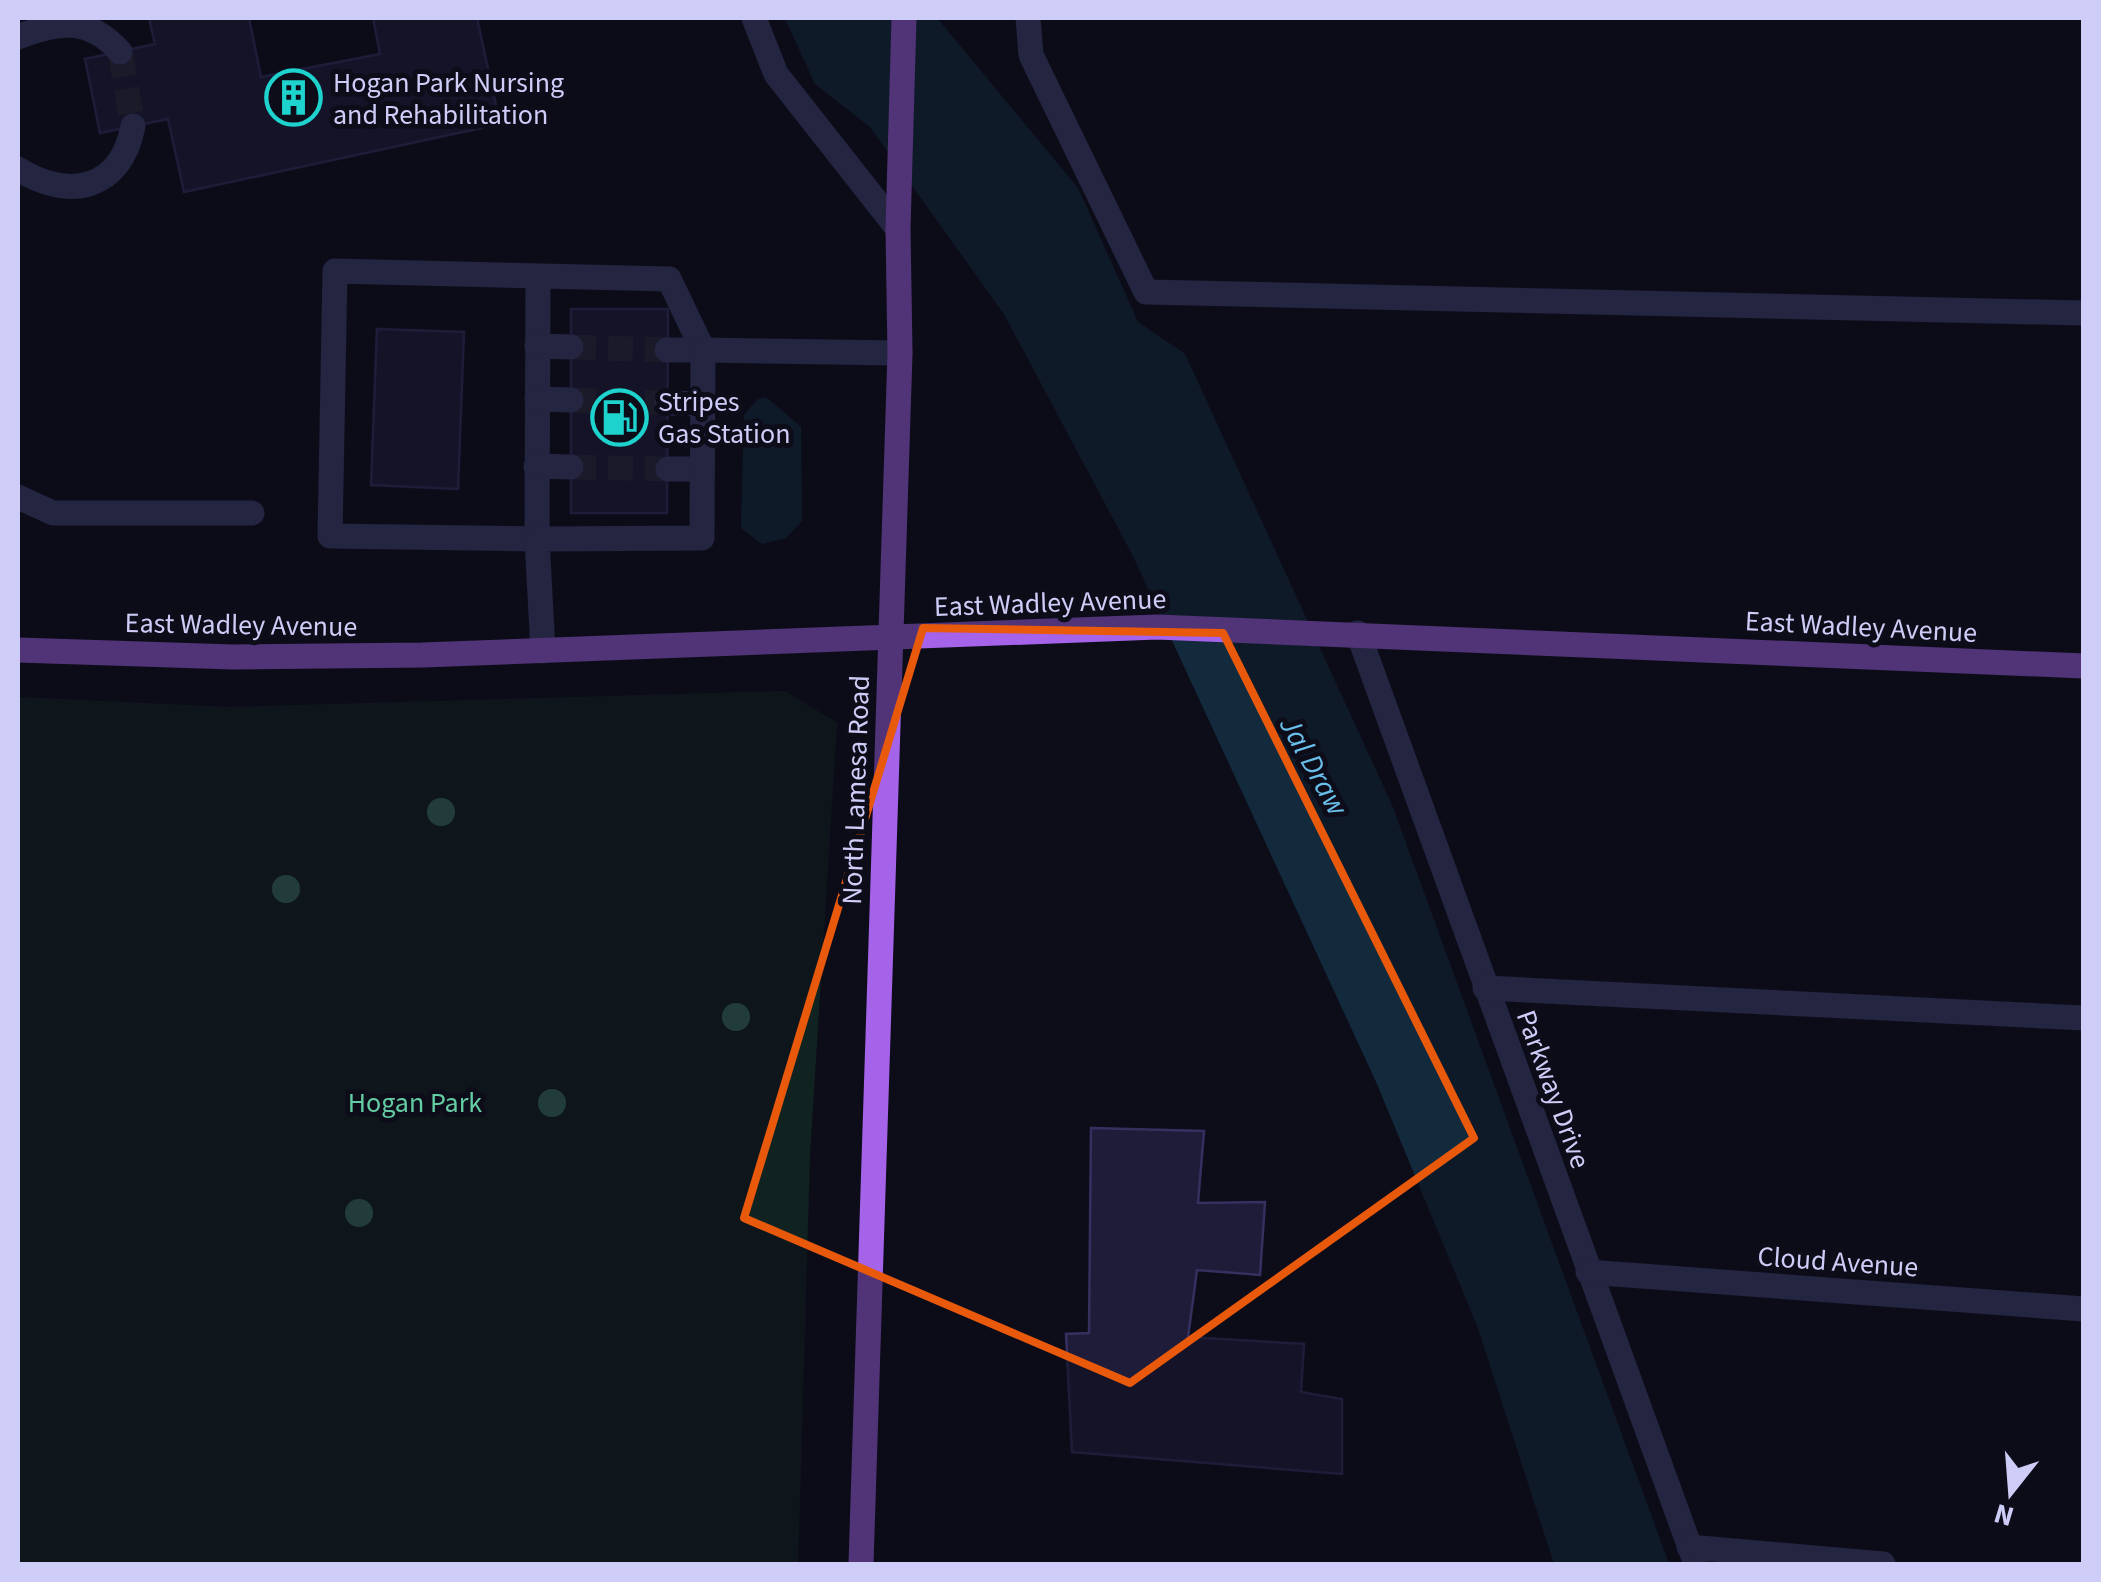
<svg xmlns="http://www.w3.org/2000/svg" width="2101" height="1582" viewBox="0 0 2101 1582" font-family="'Source Sans 3',sans-serif">
  <style>
    .green { fill: #112320 }
    .water { fill: #132a3d }
    .building { fill: #1e1c38; stroke: #343161; stroke-width: 2.5 }
    .lines { fill: none; stroke-linecap: round; stroke-linejoin: round }
    .minor-tunnel { stroke: #2a2a3b; stroke-width: 25; stroke-dasharray: 25 12; stroke-linecap: butt }
    .minor { stroke: #3e4372; stroke-width: 25 }
    .major { stroke: #a563e9; stroke-width: 25 }
    .tree { fill: #3d7766 }
    .marked { fill: none; stroke: #e8590c; stroke-width: 8; stroke-linejoin: round }
    .labels { text-anchor: middle; stroke-width: 10; stroke-linejoin: round; paint-order: stroke }
    .poi-label { font-size: 28px; fill: #cdcdf8; stroke: #0d0d1a; text-anchor: start }
    .street-label { font-size: 28px; fill: #cdcdf8; stroke: #0d0d1a }
    .park-label { font-size: 28px; fill: #64cda4; stroke: #0d0d1a }
    .water-label { font-size: 30px; font-style: italic; fill: #69bfea; stroke: #0d0d1a }
  </style>
  <rect width="100%" height="100%" fill="#0d0d1a"/>
  <!-- green -->
  <polygon class="green" points="785,691 837,723 810,1155 798,1564 18,1564 18,697 227,707"/>
  <!-- water -->
  <g class="water">
    <polygon points="785,18 937,18 1078,188 1138,322 1185,354 1392,805 1669,1564 1554,1564 1478,1328 1377,1084 1132,554 1004,314 870,127 815,84"/>
    <polygon points="766,397 801,427 802,521 786,538 762,544 741,528 744,415 758,399"/>
  </g>
  <!-- building -->
  <g class="building">
    <polygon points="149,18 249,18 261,77 380,54 373,18 477,18 500,124 184,192 168,119 100,133 85,59 155,44"/>
    <polygon points="571,309 668,309 667,513 571,513"/>
    <polygon points="377,329 464,332 458,489 371,485"/>
    <polygon points="1091,1128 1204,1131 1198,1203 1265,1202 1260,1275 1197,1270 1188,1337 1304,1344 1301,1392 1342,1399 1342,1474 1072,1452 1066,1334 1089,1333"/>
  </g>
  <g class="lines">
    <!-- minor-tunnel -->
    <g class="minor-tunnel">
      <polyline points="120,52 133,126"/>
      <polyline points="571,347 667,350"/>
      <polyline points="571,400 667,403"/>
      <polyline points="571,467 668,469"/>
    </g>
    <!-- minor -->
    <g class="minor">
      <polyline points="754,18 776,74 898,229"/>
      <polyline points="1028,18 1031,55 1146,292 2084,313"/>
      <path d="M18 37C57 21 90 17 120 52"/>
      <path d="M18 169C69 201 121 190 133 126"/>
      <polyline points="538,278 537,539 330,536 335,271 669,279 703,350 667,350"/>
      <polyline points="537,346 571,347"/>
      <polyline points="537,399 571,400"/>
      <polyline points="667,403 702,404"/>
      <polyline points="536,466 571,467"/>
      <polyline points="668,469 700,469"/>
      <polyline points="18,497 53,513 252,513"/>
      <polyline points="1358,633 1696,1564"/>
      <polyline points="543,651 537,539 702,538 703,350 900,353"/>
      <polyline points="1485,988 2084,1018"/>
      <polyline points="1588,1272 2084,1309"/>
      <polyline points="1689,1547 1883,1564"/>
    </g>
    <!-- major -->
    <g class="major">
      <polyline points="18,650 233,657 423,655 1157,627 2084,666"/>
      <polyline points="861,1564 900,353 898,229 904,18"/>
    </g>
  </g>
  <!-- trees -->
  <g class="tree">
    <circle cx="441" cy="812" r="14"/>
    <circle cx="286" cy="889" r="14"/>
    <circle cx="736" cy="1017" r="14"/>
    <circle cx="552" cy="1103" r="14"/>
    <circle cx="359" cy="1213" r="14"/>
  </g>
  <!-- marked area -->
  <path d="M0 0H2101V1582H0ZM923 628 1223 633 1474 1138 1130 1383 744 1218Z" fill="#0d0d1a" fill-opacity=".55" fill-rule="evenodd"/>
  <path class="marked" d="M923 628 1223 633 1474 1138 1130 1383 744 1218Z"/>
  <!-- icons -->
  <defs>
    <symbol id="building-ring" viewBox="-11 -11 22 22"><circle r="9.5" fill="#0d0d1a" stroke="#1ed3cd" stroke-width="1.5"/><path d="M-4-6H4V6H1V3H-1V6H-4ZM-2.5-4.3h1.7v1.8h-1.7ZM.8-4.3h1.7v1.8H.8ZM-2.5-1h1.7V.8h-1.7ZM.8-1h1.7V.8H.8Z" fill="#1ed3cd"/></symbol>
    <symbol id="fuel-ring" viewBox="-11 -11 22 22"><circle r="9.5" fill="#0d0d1a" stroke="#1ed3cd" stroke-width="1.5"/><path d="M-5.5-6h7V0h2V4h1.3V-2.5L3-4.5l.8-.8L6-3V5H2.5V1h-1V6h-7ZM-4.2-4.7v3.2H.2V-4.7Z" fill="#1ed3cd"/></symbol>
  </defs>
  <g fill-rule="evenodd">
    <use href="#building-ring" x="262" y="66" width="63" height="63"/>
    <use href="#fuel-ring" x="588" y="386" width="63" height="63"/>
  </g>
  <g class="labels">
    <!-- poi labels -->
    <g class="poi-label">
      <text x="333" y="92">Hogan Park Nursing<tspan x="333" dy="32">and Rehabilitation</tspan></text>
      <text x="658" y="411">Stripes<tspan x="658" dy="32">Gas Station</tspan></text>
    </g>
    <!-- street labels -->
    <g class="street-label">
      <text transform="translate(1050 602) rotate(-2)" y="10">East Wadley Avenue</text>
      <text transform="translate(241 624) rotate(1)" y="10">East Wadley Avenue</text>
      <text transform="translate(1861 626) rotate(3)" y="10">East Wadley Avenue</text>
      <text transform="translate(855 790) rotate(-88)" y="10">North Lamesa Road</text>
      <text transform="translate(1554 1089) rotate(70)" y="10">Parkway Drive</text>
      <text transform="translate(1838 1261) rotate(4)" y="10">Cloud Avenue</text>
    </g>
    <!-- park labels -->
    <g class="park-label">
      <text x="415" y="1112">Hogan Park</text>
    </g>
    <!-- water labels -->
    <g class="water-label">
      <text transform="translate(1314 766) rotate(61)" y="10">Jal Draw</text>
    </g>
  </g>
  <!-- border -->
  <rect width="2101" height="1582" fill="none" stroke="#cdcdf8" stroke-width="40"/>
  <!-- north arrow -->
  <g transform="translate(2011 1492) rotate(197)" stroke="#0d0d1a" stroke-width="8" paint-order="stroke">
  <path d="M0-8L18 38L0 25L-18 38Z" fill="#cdcdf8"/>
  <text y="-15" font-size="28" font-weight="bold" text-anchor="middle" fill="#cdcdf8">N</text>
  </g>
</svg>
